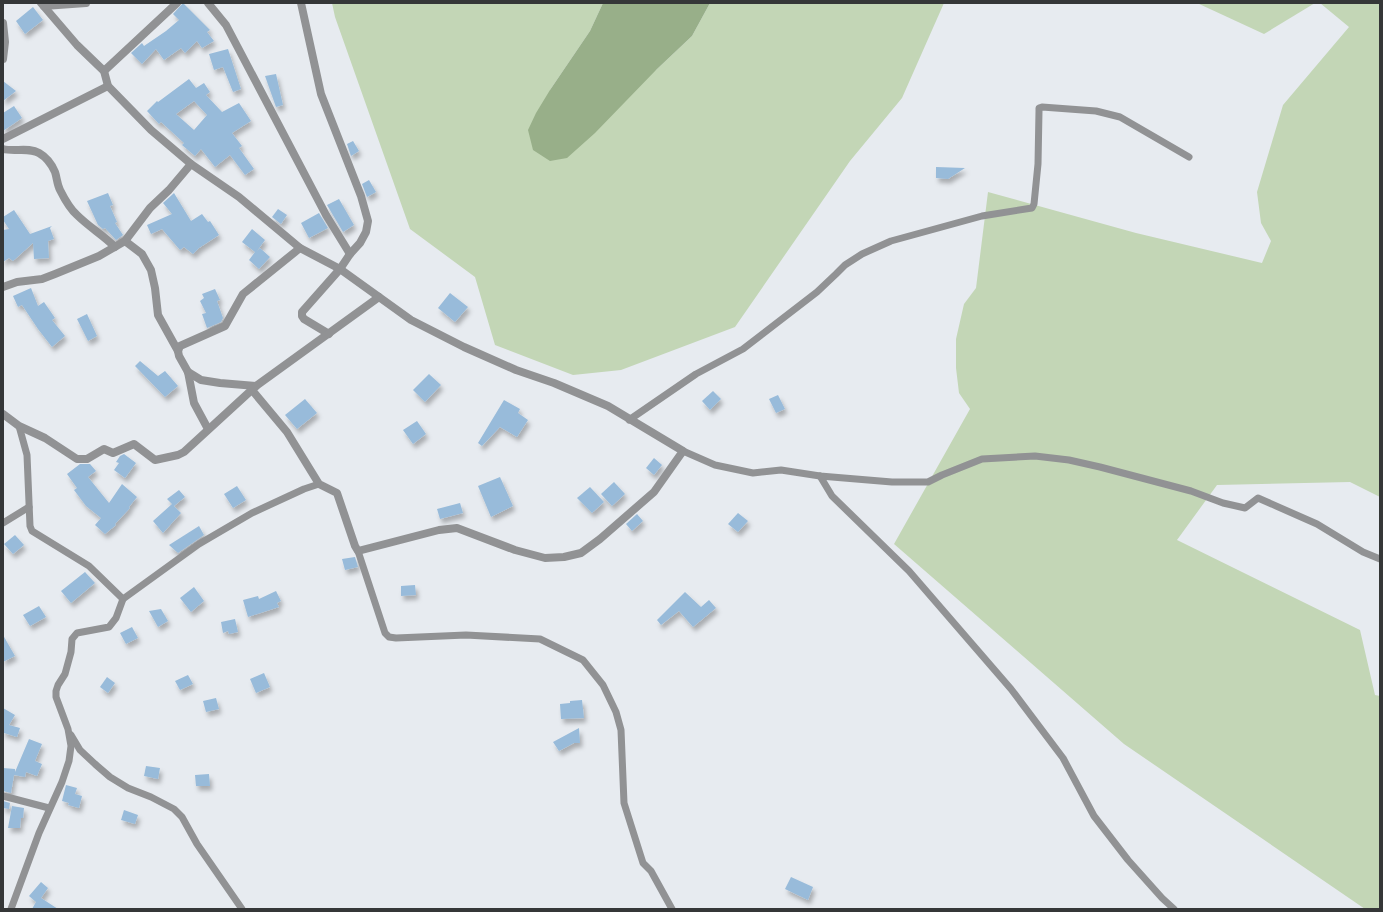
<svg xmlns="http://www.w3.org/2000/svg" width="1383" height="912" viewBox="0 0 1383 912" font-family="'Work Sans',sans-serif">
  <style>
    .green { fill: #c3d6b6 }
    .forest { fill: #98af89 }
    .building { fill: #98bbda; fill-rule: evenodd; filter: url(#shadow) }
    .lines { fill: none; stroke-linecap: round; stroke-linejoin: round }
    .service { stroke: #919294; stroke-width: 7 }
    .minor { stroke: #919294; stroke-width: 8 }
  </style>
  <defs>
    <filter id="shadow"><feDropShadow dx="2.5" dy="4.5" stdDeviation="2" flood-color="#0004"/></filter>
  </defs>
  <rect width="100%" height="100%" fill="#e7ebf0"/>
  <!-- green -->
  <g class="green">
    <polygon points="332,3 603,3 590,31 550,90 656,70 692,36 710,3 944,3 902,98 850,161 735,327 621,370 573,375 495,345 475,277 410,229 335,17"/>
    <polygon points="1197,3 1315,3 1264,34"/>
    <polygon points="1320,3 1380,3 1380,497 1350,482 1217,485 1177,540 1360,630 1375,695 1380,696 1380,909 1365,909 1124,744 894,544 970,409 959,393 956,368 956,339 964,304 976,288 988,192 1136,233 1262,263 1271,241 1261,223 1257,192 1283,105 1349,27"/>
  </g>
  <!-- forest -->
  <polygon class="forest" points="603,3 710,3 692,36 656,70 595,133 567,158 550,161 533,150 528,130 536,113 550,90 590,31"/>
  <!-- building -->
  <g class="building">
    <polygon points="183,3 210,30 207,32 214,41 202,48 197,41 185,53 181,48 164,60 156,49 142,64 131,53 142,43 144,46 166,31 179,20 173,14"/>
    <polygon points="33,7 43,20 25,34 16,21"/>
    <polygon points="228,49 241,89 233,92 223,67 214,70 209,54"/>
    <polygon points="276,74 283,105 276,107 265,76"/>
    <path d="M189 79 196 88 204 83 210 92 206 95 222 112 239 103 251 121 232 133 242 146 239 148 254 169 245 175 230 155 215 167 201 149 195 156 182 145 184 143 161 122 159 124 147 111 157 101 158 102ZM194 101 207 115 194 130 176 114Z"/>
    <polygon points="3,81 16,91 3,101"/>
    <polygon points="14,106 22,118 3,131 3,113"/>
    <polygon points="353,141 359,151 351,156 347,144"/>
    <polygon points="936,167 965,168 948,179 936,178"/>
    <polygon points="369,180 376,192 367,197 362,184"/>
    <polygon points="108,193 113,205 110,206 117,222 115,223 123,235 116,240 105,228 103,229 98,225 87,201"/>
    <polygon points="174,193 191,221 202,214 208,222 210,221 219,235 199,248 193,254 184,247 180,250 162,229 151,234 147,225 172,214 163,203"/>
    <polygon points="339,199 354,225 343,232 327,205"/>
    <polygon points="278,209 287,215 281,224 272,217"/>
    <polygon points="14,210 30,234 52,226 50,228 54,239 48,241 49,258 34,259 33,243 13,261 9,258 3,262 3,230 9,229 3,220 3,217"/>
    <polygon points="319,213 328,228 309,238 301,223"/>
    <polygon points="252,229 265,240 257,251 260,248 270,257 259,269 249,260 255,252 242,242"/>
    <polygon points="31,288 38,306 44,302 55,318 52,320 65,336 52,347 38,329 22,305 18,307 13,296"/>
    <polygon points="215,289 220,300 217,301 223,318 221,322 207,328 202,314 206,313 200,301 204,298 202,294"/>
    <polygon points="450,293 468,307 455,322 438,308"/>
    <polygon points="87,314 97,336 88,341 77,319"/>
    <polygon points="140,361 158,376 165,371 178,386 165,397 135,366"/>
    <polygon points="429,374 441,385 425,402 413,390"/>
    <polygon points="713,391 721,399 710,410 702,401"/>
    <polygon points="778,395 785,409 776,413 769,399"/>
    <polygon points="305,399 317,413 297,429 285,415"/>
    <polygon points="504,400 520,409 518,413 528,420 517,437 500,427 482,446 478,443"/>
    <polygon points="417,421 426,434 413,444 403,430"/>
    <polygon points="124,454 136,463 125,478 114,470 119,463 116,462 120,456"/>
    <polygon points="654,458 662,465 654,475 646,468"/>
    <polygon points="80,464 90,464 96,471 88,477 109,503 122,484 137,497 129,507 130,508 115,524 116,525 105,534 95,525 101,518 86,506 74,490 77,488 67,474"/>
    <polygon points="500,477 513,506 491,517 478,486"/>
    <polygon points="614,482 625,494 612,506 601,494"/>
    <polygon points="237,486 246,500 233,508 224,494"/>
    <polygon points="590,487 604,502 592,513 577,498"/>
    <polygon points="179,490 185,497 174,506 181,513 163,533 153,521 172,504 167,499"/>
    <polygon points="460,503 463,513 440,519 437,509"/>
    <polygon points="738,513 748,521 738,532 728,524"/>
    <polygon points="637,514 643,521 632,531 626,524"/>
    <polygon points="199,526 204,535 178,553 169,545"/>
    <polygon points="15,535 24,545 13,554 4,544"/>
    <polygon points="355,557 358,567 345,570 342,559"/>
    <polygon points="85,572 95,583 71,603 61,591"/>
    <polygon points="415,585 416,595 401,596 401,586"/>
    <polygon points="194,587 204,601 191,612 180,598"/>
    <polygon points="276,591 281,601 277,603 279,607 248,617 243,600 258,596 259,599"/>
    <polygon points="685,592 701,607 709,600 716,608 693,627 679,611 661,625 657,620"/>
    <polygon points="39,606 46,617 30,626 23,615"/>
    <polygon points="161,609 168,621 158,627 149,611"/>
    <polygon points="235,619 238,632 229,634 228,631 223,633 221,622"/>
    <polygon points="132,627 138,638 126,644 120,633"/>
    <polygon points="3,635 15,656 3,662"/>
    <polygon points="264,673 270,687 256,693 250,679"/>
    <polygon points="188,675 193,684 180,690 175,681"/>
    <polygon points="107,677 115,683 108,693 100,687"/>
    <polygon points="216,698 219,709 206,712 203,701"/>
    <polygon points="582,700 584,718 561,719 560,704 570,703 570,701"/>
    <polygon points="3,708 15,715 9,725 20,728 17,737 4,733 3,734"/>
    <polygon points="579,728 580,743 574,743 559,751 553,742"/>
    <polygon points="29,739 42,744 35,761 42,764 37,776 26,772 25,777 14,775 11,793 3,791 3,768 15,769 15,772"/>
    <polygon points="146,766 160,768 158,779 144,776"/>
    <polygon points="209,774 210,786 196,786 195,775"/>
    <polygon points="66,785 77,788 75,794 82,796 79,808 68,805 69,803 62,801"/>
    <polygon points="3,801 10,803 9,809 3,808"/>
    <polygon points="12,806 24,808 23,818 21,818 20,828 8,828"/>
    <polygon points="124,810 138,815 135,824 121,820"/>
    <polygon points="791,877 813,887 808,900 785,889"/>
    <polygon points="41,882 48,888 41,898 58,909 32,909 36,902 29,896"/>
  </g>
  <g class="lines">
    <!-- service -->
    <g class="service">
      <polyline points="629,420 696,374 743,349 817,292 836,274 845,265 862,254 891,241 982,216 1032,208 1034,204 1038,164 1039,111 1039,108 1042,107 1096,111 1120,117 1189,157"/>
      <polyline points="19,426 27,455 30,526 32,531 89,566 123,599"/>
      <polyline points="683,451 715,465 753,473 781,470 820,476 892,482 928,482 942,475 982,459 1035,456 1069,460 1100,467 1191,491 1223,503 1245,508 1258,498 1317,524 1363,552 1380,559"/>
      <polyline points="820,476 832,496 909,571 1011,689 1063,758 1094,816 1128,860 1162,898 1174,909"/>
      <polyline points="3,523 29,507"/>
      <polyline points="358,551 385,633 389,637 396,638 466,635 540,639 583,660 603,685 616,712 621,730 624,803 643,863 651,871 672,909"/>
      <polyline points="71,735 80,750 95,764 110,777 128,788 151,797 174,809 182,817 197,844 242,909"/>
      <polyline points="3,796 49,808"/>
      <polyline points="11,909 39,833 62,782 69,761 71,746 68,729 56,697 56,691 58,685 65,674 71,652 72,639 77,633 109,627 116,618 123,599 199,544 252,513 304,489 319,484"/>
    </g>
    <!-- minor -->
    <g class="minor">
      <polyline points="41,3 77,45 104,71 108,86 151,130 191,164 239,197 300,248 340,269 411,320 464,347 516,370 554,383 608,406 683,451 654,492 600,539 581,553 564,557 545,558 515,550 457,528 439,530 358,551 355,546 337,493 319,484 287,432 252,390"/>
      <polyline points="208,3 226,25 326,215 350,254"/>
      <polyline points="301,3 321,94 361,196 368,221 366,232 360,243 350,254 340,269 302,312 302,316 304,319 329,334"/>
      <polyline points="44,6 86,3"/>
      <polyline points="3,23 5,42 3,59"/>
      <polyline points="104,71 177,3"/>
      <polyline points="3,139 108,86"/>
      <path d="M3 149C14 152 29 147 39 153 46 157 52 165 55 172 57 178 57 184 60 190 64 198 70 209 77 215 89 227 103 235 115 247"/>
      <polyline points="125,241 142,254 151,270 155,288 158,315 178,351"/>
      <polyline points="3,287 17,282 42,279 55,274 99,256 125,241 150,208 169,190 191,164"/>
      <polyline points="188,372 201,380 220,383 256,386"/>
      <polyline points="3,414 19,426 45,438 77,459 87,459 104,449 113,453 134,444 155,460 178,455 184,452 256,386 379,297"/>
      <polyline points="208,429 194,403 188,372 179,356 178,351 180,346 225,326 243,294 300,248"/>
    </g>
  </g>
  <!-- border -->
  <rect width="1383" height="912" fill="none" stroke="#353738" stroke-width="8"/>
</svg>
